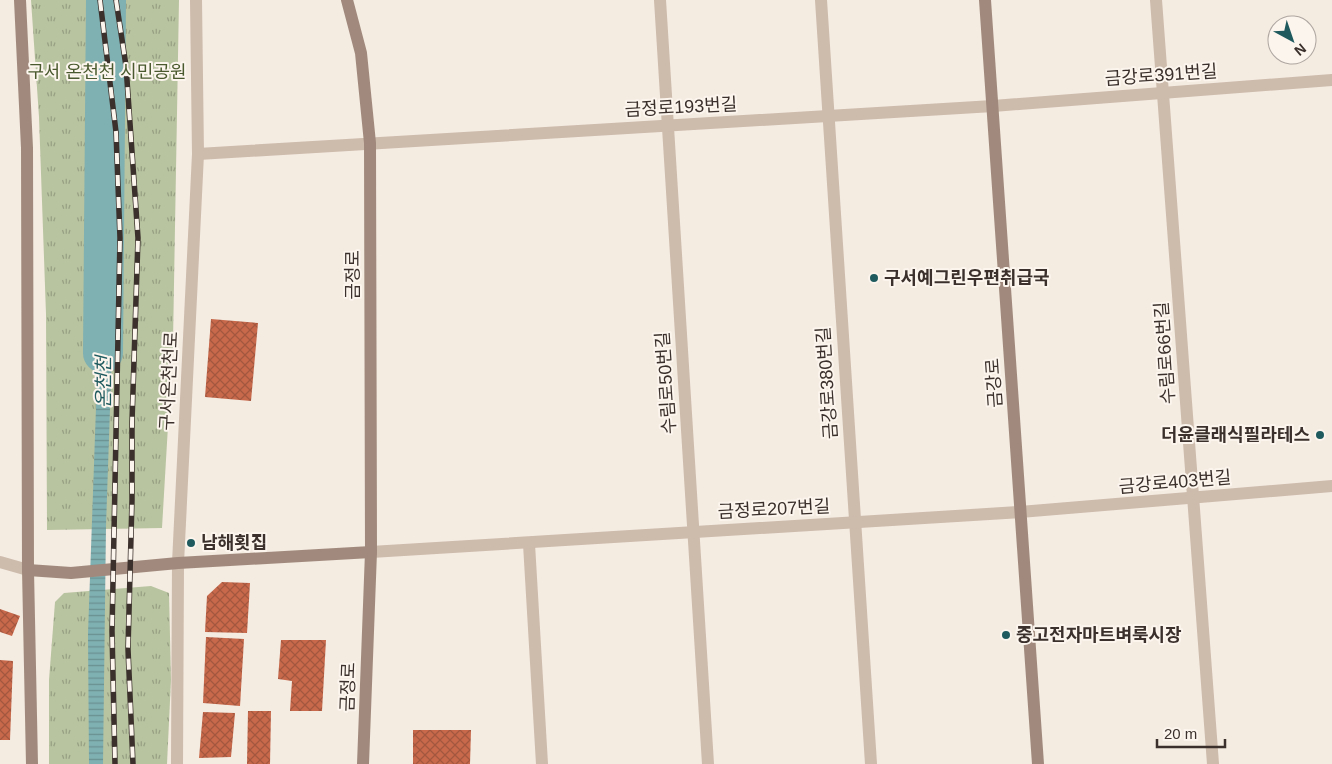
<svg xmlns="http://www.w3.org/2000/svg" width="1332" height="764" viewBox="0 0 1332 764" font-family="Helvetica,'Noto Sans KR',sans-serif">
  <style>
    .park { fill: url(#park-tufts) }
    .water { fill: url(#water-rules) }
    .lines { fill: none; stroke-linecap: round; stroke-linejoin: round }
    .river { stroke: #7fb0b2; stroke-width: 40 }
    .building { fill: url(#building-cross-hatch) }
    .street { stroke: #cdbbac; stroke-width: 12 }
    .secondary { stroke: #a18a7d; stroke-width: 12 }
    .rail-casing { stroke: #3b302b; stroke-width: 5.5 }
    .rail { stroke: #fbf5ee; stroke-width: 4; stroke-dasharray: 11; stroke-linecap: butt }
    .poi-dot { fill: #1f5a5e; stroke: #fbf5ee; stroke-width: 2 }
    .labels { text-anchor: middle; stroke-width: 4; stroke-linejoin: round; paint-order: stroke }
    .park-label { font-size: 18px; fill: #4a5a2e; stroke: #fbf5ee }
    .street-label { font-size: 18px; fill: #3b302b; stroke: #fbf5ee }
    .poi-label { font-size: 18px; font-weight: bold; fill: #3b302b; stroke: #fbf5ee; text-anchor: start }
    .water-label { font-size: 19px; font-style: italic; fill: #1f5a5e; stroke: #fbf5ee }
  </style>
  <defs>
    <pattern id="park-tufts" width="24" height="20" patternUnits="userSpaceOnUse" patternTransform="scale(1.25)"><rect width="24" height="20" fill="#b8c4a0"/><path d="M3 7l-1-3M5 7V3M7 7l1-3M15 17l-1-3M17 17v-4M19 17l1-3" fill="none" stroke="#97a083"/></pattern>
    <pattern id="water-rules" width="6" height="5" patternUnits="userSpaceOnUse" patternTransform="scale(1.25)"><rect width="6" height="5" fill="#7fb0b2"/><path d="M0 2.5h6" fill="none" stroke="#699091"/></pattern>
    <pattern id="building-cross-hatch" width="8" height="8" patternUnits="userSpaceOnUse" patternTransform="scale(1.25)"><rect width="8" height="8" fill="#c8694b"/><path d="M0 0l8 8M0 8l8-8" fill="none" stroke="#a4573f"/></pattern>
  </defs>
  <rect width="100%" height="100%" fill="#f4ebe1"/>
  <!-- park -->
  <g class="park">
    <polygon points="31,0 179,0 173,341 162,528 47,530 46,314 39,117"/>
    <polygon points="151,586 169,593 171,680 167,764 49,764 49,680 55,602 64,593"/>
  </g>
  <!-- water -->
  <polygon class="water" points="110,0 124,0 106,526 103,764 89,764 88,634 97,379 119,119"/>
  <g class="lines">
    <!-- river -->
    <polyline class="river" points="103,353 106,0"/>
  </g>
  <!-- building -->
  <g class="building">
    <polygon points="211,319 258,323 251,401 205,397"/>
    <polygon points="222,582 250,583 247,633 205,632 207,596"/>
    <polygon points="0,609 20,616 12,636 0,632"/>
    <polygon points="206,637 244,639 240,706 203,703"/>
    <polygon points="281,640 326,640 322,711 290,711 292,681 278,679"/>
    <polygon points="0,660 13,661 10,740 0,740"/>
    <polygon points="248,711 271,711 270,764 247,764"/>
    <polygon points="203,712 235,713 231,757 199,758"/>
    <polygon points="413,730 471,730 470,764 413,764"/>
  </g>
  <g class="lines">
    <!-- street -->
    <g class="street">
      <polyline points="660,0 708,764"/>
      <polyline points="821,0 871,764"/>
      <polyline points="1156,0 1213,764"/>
      <polyline points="198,154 993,106 1332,80"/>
      <polyline points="529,544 542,764"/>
      <polyline points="371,552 1020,512 1332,486"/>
      <polyline points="0,562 28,570"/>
      <polyline points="177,764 178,563 198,154 196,0"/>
    </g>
    <!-- secondary -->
    <g class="secondary">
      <polyline points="20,0 27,148 28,570 32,764"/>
      <polyline points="347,0 361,53 370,143 371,552 363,764"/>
      <polyline points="985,0 1038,764"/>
      <polyline points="28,570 71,573 178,563 371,552"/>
    </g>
    <defs>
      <g id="rail">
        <polyline points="100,0 116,132 120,238 112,631 115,764"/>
        <polyline points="116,0 126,66 138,238 132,422 132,500 128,649 133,764"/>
      </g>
    </defs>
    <!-- rail casing -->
    <use href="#rail" class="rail-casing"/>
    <!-- rail -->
    <use href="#rail" class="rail"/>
  </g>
  <!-- markers -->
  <g class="poi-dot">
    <circle cx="874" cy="278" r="5"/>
    <circle cx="1320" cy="435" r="5"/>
    <circle cx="191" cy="543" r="5"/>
    <circle cx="1006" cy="635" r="5"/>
  </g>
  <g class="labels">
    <!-- park labels -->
    <g class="park-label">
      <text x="107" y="78">구서 온천천 시민공원</text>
    </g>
    <!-- street labels -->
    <g class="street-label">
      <text transform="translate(1161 75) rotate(-4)" y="6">금강로391번길</text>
      <text transform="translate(681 107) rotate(-3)" y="6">금정로193번길</text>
      <text transform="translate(353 275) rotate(-90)" y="6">금정로</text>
      <text transform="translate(1165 353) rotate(-94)" y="6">수림로66번길</text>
      <text transform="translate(169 381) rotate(-87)" y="6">구서온천천로</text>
      <text transform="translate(666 383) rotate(-94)" y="6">수림로50번길</text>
      <text transform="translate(827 383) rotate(-94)" y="6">금강로380번길</text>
      <text transform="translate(994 383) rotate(-94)" y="6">금강로</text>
      <text transform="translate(1175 482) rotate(-5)" y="6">금강로403번길</text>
      <text transform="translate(774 509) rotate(-3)" y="6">금정로207번길</text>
      <text transform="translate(348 687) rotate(-88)" y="6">금정로</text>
    </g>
    <!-- poi labels -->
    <g class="poi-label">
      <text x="884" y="284">구서예그린우편취급국</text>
      <text x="1310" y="441" text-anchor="end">더윤클래식필라테스</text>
      <text x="201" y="549">남해횟집</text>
      <text x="1016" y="641">중고전자마트벼룩시장</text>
    </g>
    <!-- water labels -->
    <g class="water-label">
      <text transform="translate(103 382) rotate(-90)" y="7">온천천</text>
    </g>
  </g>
  <!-- north arrow -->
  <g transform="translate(1292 40) rotate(140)"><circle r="24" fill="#fbf5ee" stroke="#aea6a0"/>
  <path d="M0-4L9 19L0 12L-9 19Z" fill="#1f5a5e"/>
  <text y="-8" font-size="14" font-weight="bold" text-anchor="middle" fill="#3b302b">N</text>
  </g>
  <!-- scale -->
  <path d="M1157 739v8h68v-8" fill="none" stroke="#3b302b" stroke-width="2.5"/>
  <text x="1164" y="739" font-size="15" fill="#3b302b" stroke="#fbf5ee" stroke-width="4" paint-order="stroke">20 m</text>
</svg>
